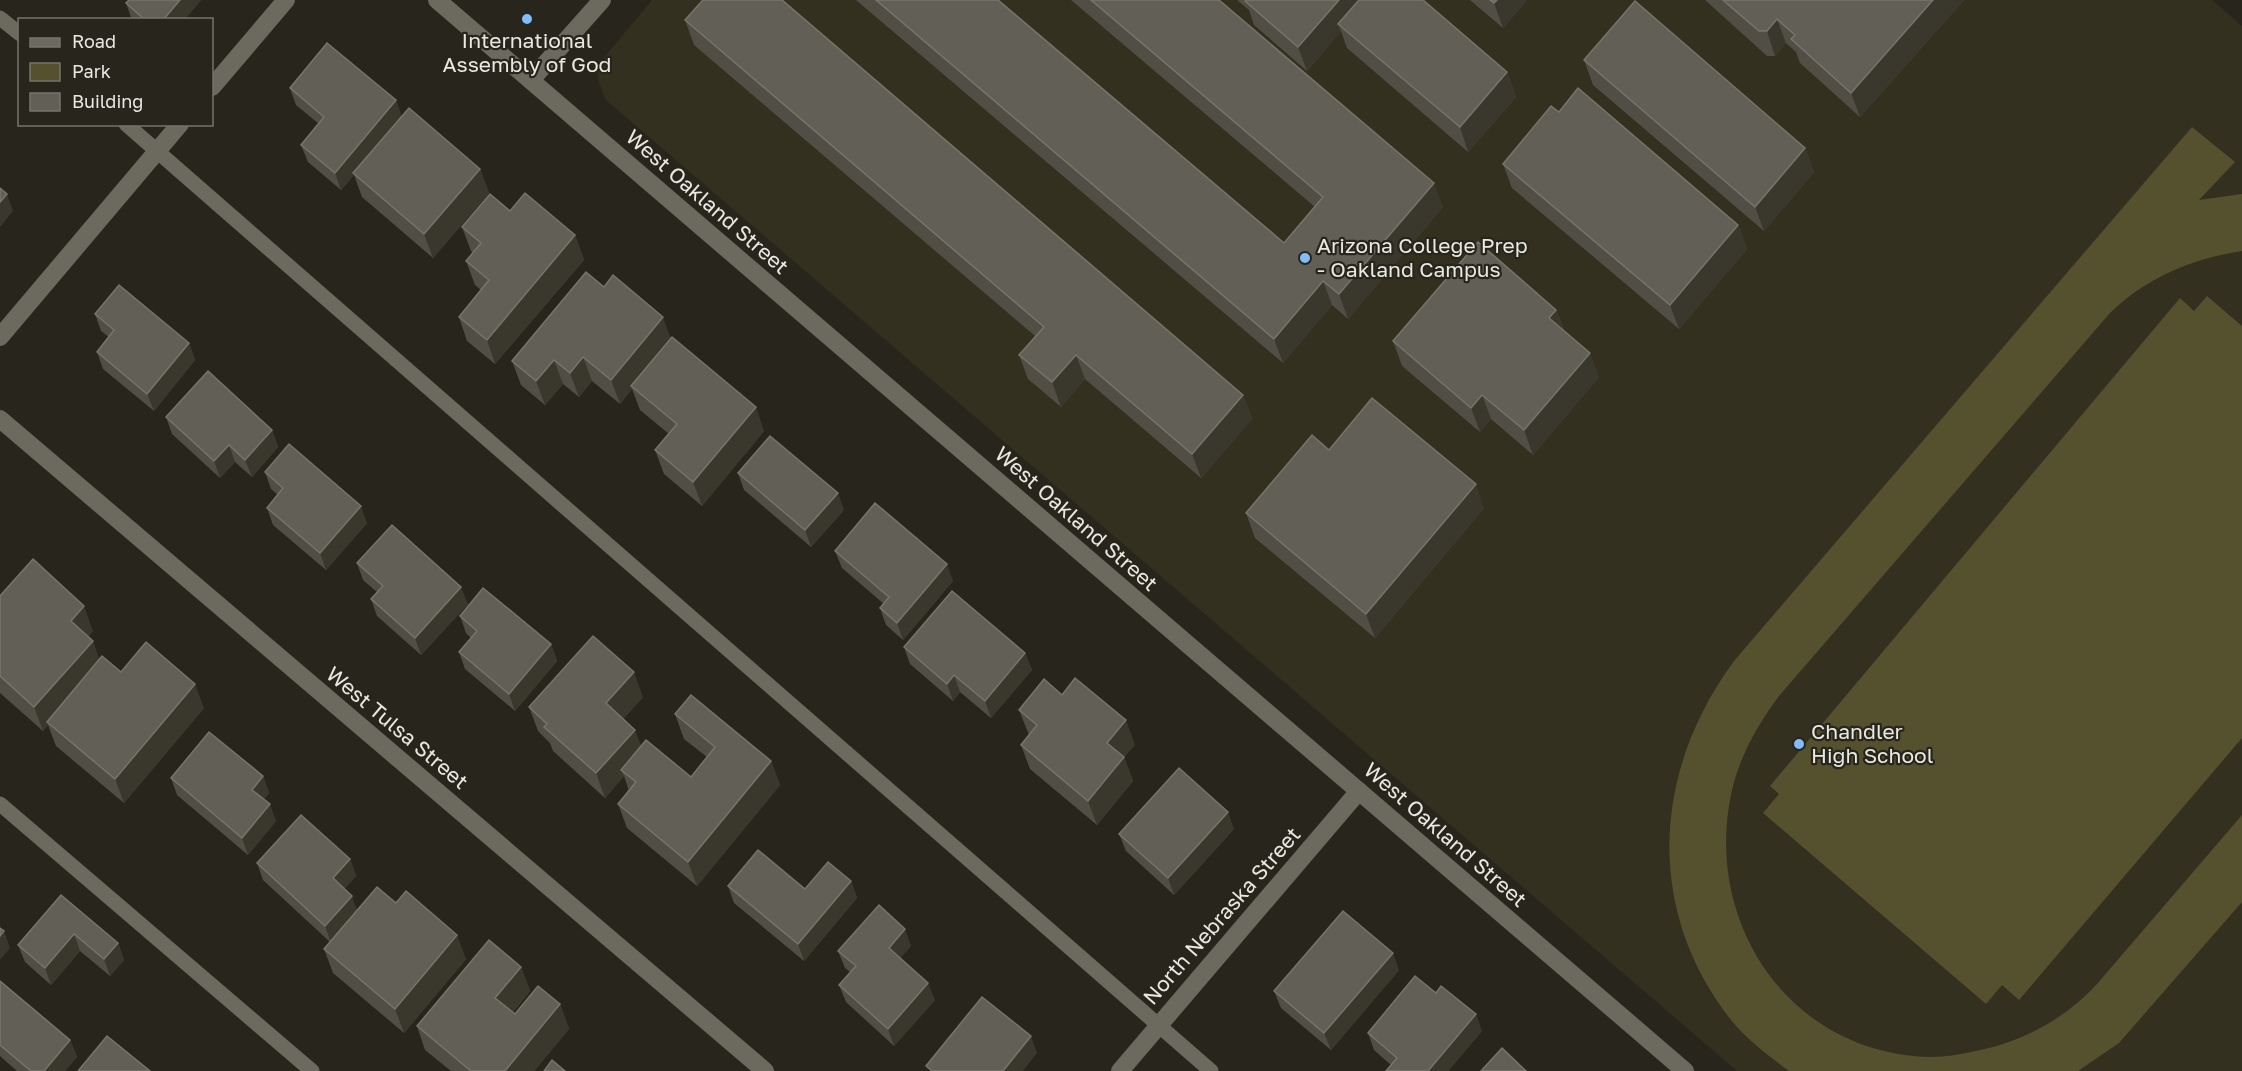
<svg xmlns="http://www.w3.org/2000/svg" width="2242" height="1071" viewBox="0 0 2242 1071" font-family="'Golos Text',sans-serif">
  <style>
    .built { fill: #333020 }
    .green { fill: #55502d }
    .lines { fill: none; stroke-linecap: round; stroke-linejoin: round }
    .service { stroke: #6c6a5f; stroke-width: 15 }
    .minor { stroke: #6c6a5f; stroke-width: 18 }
    .wall { fill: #514f45 }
    .shaded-wall { fill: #3a382d }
    .building { fill: #626056; stroke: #77756b; stroke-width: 1.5 }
    .poi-dot { fill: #82bcfa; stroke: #28261c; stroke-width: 2 }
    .labels { text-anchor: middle; stroke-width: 4.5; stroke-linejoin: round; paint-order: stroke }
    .poi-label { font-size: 21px; fill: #e9e8e1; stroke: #28261c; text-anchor: start }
    .street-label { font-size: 21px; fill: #e9e8e1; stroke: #28261c }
  </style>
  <rect width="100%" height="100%" fill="#28261c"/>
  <!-- built -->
  <polygon class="built" points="652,0 2212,0 2242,26 2242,1071 1737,1071 606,100 599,83 597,66"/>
  <!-- green -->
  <g class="green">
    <path d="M2192 127 2235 162 2199 200 2242 194V251C2192 259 2147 277 2110 313L1779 696C1758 724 1740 756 1732 790 1702 922 1789 1054 1931 1057 1946 1057 1961 1054 1976 1051 2022 1042 2065 1019 2097 984L2242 815V902L2119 1043 2078 1071H1789C1769 1056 1747 1040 1731 1020 1644 909 1653 771 1734 661Z"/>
    <polygon points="2207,296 2242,326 2242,738 2019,1000 2002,985 1986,1004 1763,813 1779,794 1770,786 2180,298 2194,311"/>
  </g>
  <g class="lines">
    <!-- service -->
    <g class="service">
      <polyline points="0,18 20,34"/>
      <polyline points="126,124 1211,1071"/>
      <polyline points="0,804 312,1071"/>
    </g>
    <!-- minor -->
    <g class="minor">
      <polyline points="437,0 1685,1071"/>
      <polyline points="531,80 602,0"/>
      <polyline points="212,87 286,0"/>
      <polyline points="0,337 180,124"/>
      <polyline points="0,419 765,1071"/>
      <polyline points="1120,1071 1359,791"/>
    </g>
  </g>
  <!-- wall -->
  <g class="wall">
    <polygon points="129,0 201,0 184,20 132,20 126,3"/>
    <polygon points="856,0 998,0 1284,243 1315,207 1071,0 1219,0 1443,207 1348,319 1332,305 1283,363"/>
    <polygon points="1237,0 1423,0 1507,72 1516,97 1468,152 1347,48 1341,31 1307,71 1254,25 1249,10"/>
    <polygon points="1470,0 1527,0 1503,28"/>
    <polygon points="1705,0 1964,0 1860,117 1800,63 1796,52 1786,43 1775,56 1767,56"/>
    <polygon points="685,20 1243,395 1252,419 1201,478 1085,379 1061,407 1028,379 1019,355 1035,336 694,45"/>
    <polygon points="1584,60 1805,148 1814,172 1764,231 1593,85"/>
    <polygon points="290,88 396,100 401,116 480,169 489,193 433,258 362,197 354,175 341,190 308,162 301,145 319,124 296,105"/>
    <polygon points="1503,164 1738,225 1747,249 1679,329 1512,188"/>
    <polygon points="510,211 575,235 584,260 495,364 467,341 459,317 481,290 475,285 466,261 473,253 471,251 462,227"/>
    <polygon points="604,287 671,338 764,431 702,506 664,474 655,450 669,434 640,410 632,389 620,404 592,381 579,397 563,384 545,405 521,385 512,361"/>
    <polygon points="1556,310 1564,330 1599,377 1533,455 1491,419 1480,432 1402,366 1393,341"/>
    <polygon points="95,314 189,343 195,360 154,411 103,369 97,352 109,337 101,331"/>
    <polygon points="166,417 272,430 278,447 252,477 235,462 220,478 172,434"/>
    <polygon points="1329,450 1484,508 1375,638 1255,538 1246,513"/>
    <polygon points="265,472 367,523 326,570 273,525 267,508 278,495 271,489"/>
    <polygon points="738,473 844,510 811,547 744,490"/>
    <polygon points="835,551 953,581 903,640 886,625 880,608 884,604 842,568"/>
    <polygon points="357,563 468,604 421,655 377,616 371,599 377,592 363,580"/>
    <polygon points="0,596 93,631 88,637 99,659 121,672 204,708 124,803 56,746 48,725 43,731 0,693"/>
    <polygon points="460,616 551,644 557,661 515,711 465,669 459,652 471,638 466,633"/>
    <polygon points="904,647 1025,653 1032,670 991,718 960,692 953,701 910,664"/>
    <polygon points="1062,695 1135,745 1124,757 1133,781 1097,825 1030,769 1021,745 1029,735 1019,710"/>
    <polygon points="643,697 623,719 641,746 691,777 707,757 684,739 675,714 771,761 780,785 697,886 627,828 618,804 629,791 624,776 605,798 553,751 550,743 538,731 529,707"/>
    <polygon points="263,776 269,793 264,799 276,821 248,855 177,795 171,778"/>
    <polygon points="1234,829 1174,895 1126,851 1119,834"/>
    <polygon points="350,859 356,876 344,889 357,910 396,903 466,959 404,1033 333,973 324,949 330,942 263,880 257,863"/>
    <polygon points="851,881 857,898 804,961 734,903 728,886 805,889"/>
    <polygon points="61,895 118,943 124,960 110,976 80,951 51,985 25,962 18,945"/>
    <polygon points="911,946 900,958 935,1000 894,1046 846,1002 839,985 850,972 845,968 838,951"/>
    <polygon points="521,967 530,991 513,1012 515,1014 560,1004 569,1029 534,1071 451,1071 425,1050 417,1026"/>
    <polygon points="1399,970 1331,1050 1281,1008 1274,991"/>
    <polygon points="0,981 70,1040 77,1057 65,1071 17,1071 0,1056"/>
    <polygon points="1482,1031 1448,1071 1386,1071 1391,1065 1374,1050 1368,1033"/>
  </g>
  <!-- shaded-wall -->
  <g class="shaded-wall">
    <polygon points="180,0 201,0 184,20 163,20"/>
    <polygon points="1339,0 1369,0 1338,24 1341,31 1307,71 1298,47"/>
    <polygon points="1497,0 1527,0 1503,28 1494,3"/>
    <polygon points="1933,0 1964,0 1860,117 1851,93"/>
    <polygon points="1777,19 1786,43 1775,56 1767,31"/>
    <polygon points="1507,72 1516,97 1468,152 1460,127"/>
    <polygon points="396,100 402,117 353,173 354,175 341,190 335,173"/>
    <polygon points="1805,148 1814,172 1764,231 1755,207"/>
    <polygon points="480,169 489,193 433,258 424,234"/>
    <polygon points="1434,183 1443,207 1348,319 1339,294"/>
    <polygon points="7,194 13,211 0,227 0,202"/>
    <polygon points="1738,225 1747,249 1679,329 1670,305"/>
    <polygon points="575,235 584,260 495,364 487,340"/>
    <polygon points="1323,281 1332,305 1283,363 1274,339"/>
    <polygon points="1556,310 1565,334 1549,318"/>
    <polygon points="663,317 672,342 631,386 632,389 620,404 611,380"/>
    <polygon points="189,343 195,360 154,411 147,394"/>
    <polygon points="1590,353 1599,377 1533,455 1524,430"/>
    <polygon points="1076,355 1085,379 1061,407 1052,382"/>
    <polygon points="583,357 592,381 579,397 570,373"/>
    <polygon points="554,360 563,384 545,405 536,381"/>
    <polygon points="1243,395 1252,419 1201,478 1192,454"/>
    <polygon points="1482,395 1491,419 1480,432 1471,408"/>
    <polygon points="756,407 764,431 702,506 693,482"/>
    <polygon points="272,430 278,447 252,477 245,460"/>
    <polygon points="229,445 235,462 220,478 214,461"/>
    <polygon points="1476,484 1484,508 1375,638 1366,614"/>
    <polygon points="838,493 844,510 811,547 805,530"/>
    <polygon points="361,506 367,523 326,570 320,553"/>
    <polygon points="947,564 953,581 903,640 897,623"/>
    <polygon points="461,587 468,604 421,655 415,638"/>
    <polygon points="84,606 93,631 80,645 71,621"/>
    <polygon points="93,641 102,666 47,722 48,725 43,731 34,707"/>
    <polygon points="551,644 557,661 515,711 509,694"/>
    <polygon points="1025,653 1032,670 991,718 985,701"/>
    <polygon points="634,672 643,697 615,727 606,703"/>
    <polygon points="954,675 960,692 953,701 947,684"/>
    <polygon points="195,684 204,708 124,803 115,779"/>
    <polygon points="1126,720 1135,745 1124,757 1133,781 1097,825 1088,801 1107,743"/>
    <polygon points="635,730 644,754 621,770 624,776 605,798 596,773"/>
    <polygon points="771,761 780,785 697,886 688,862"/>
    <polygon points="263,776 269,793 258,807 252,790"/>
    <polygon points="270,804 276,821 248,855 242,838"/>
    <polygon points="1228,812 1234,829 1174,895 1168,878"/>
    <polygon points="350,859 356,876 339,895 333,878"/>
    <polygon points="851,881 857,898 804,961 798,944"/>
    <polygon points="352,896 358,913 331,943 325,926"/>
    <polygon points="905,929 911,946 895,965 889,948"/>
    <polygon points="4,931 10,948 0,960 0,936"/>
    <polygon points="74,934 80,951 51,985 45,968"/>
    <polygon points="457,935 466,959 404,1033 395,1009"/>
    <polygon points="118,943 124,960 110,976 104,959"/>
    <polygon points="1393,953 1399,970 1331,1050 1324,1033"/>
    <polygon points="521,967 530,991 504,1022 495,998"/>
    <polygon points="928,983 935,1000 894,1046 888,1029"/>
    <polygon points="560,1004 569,1029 534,1071 505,1071"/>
    <polygon points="1476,1014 1482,1031 1448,1071 1428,1071"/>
    <polygon points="1031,1036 1037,1053 1023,1071 1003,1071"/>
    <polygon points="70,1040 77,1057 65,1071 44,1071"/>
  </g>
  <!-- building -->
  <g class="building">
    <polygon points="129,0 180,0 163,20 145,20 126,3"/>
    <polygon points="703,0 782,0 1243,395 1192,454 1076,355 1052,382 1019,355 1044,327 685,20"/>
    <polygon points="876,0 998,0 1284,243 1323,197 1091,0 1219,0 1434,183 1339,294 1323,281 1274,339"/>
    <polygon points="1246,0 1339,0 1298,47 1245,1"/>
    <polygon points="1359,0 1423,0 1507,72 1460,127 1338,24"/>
    <polygon points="1490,0 1497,0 1494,3"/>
    <polygon points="1723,0 1933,0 1851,93 1791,39 1795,35 1777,19 1767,31 1759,31"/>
    <polygon points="1635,1 1805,148 1755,207 1584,60"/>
    <polygon points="327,43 396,100 335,173 301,145 324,117 290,88"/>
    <polygon points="1578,88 1738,225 1670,305 1503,164 1551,106 1559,112"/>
    <polygon points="409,108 480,169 424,234 353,173"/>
    <polygon points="0,188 7,194 0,202"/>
    <polygon points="525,193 575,235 487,340 459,317 489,280 466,261 481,243 462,227 490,194 510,211"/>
    <polygon points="1478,242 1556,310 1549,318 1590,353 1524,430 1482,395 1471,408 1393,341"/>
    <polygon points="586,272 604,287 613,275 663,317 611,380 583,357 570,373 554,360 536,381 512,361"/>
    <polygon points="119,285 189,343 147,394 97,352 114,330 95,314"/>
    <polygon points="672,337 756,407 693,482 655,450 677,424 631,386"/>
    <polygon points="208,371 272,430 245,460 229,445 214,461 166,417"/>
    <polygon points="1372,398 1476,484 1366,614 1246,513 1312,435 1329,450"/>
    <polygon points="770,436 838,493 805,530 738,473"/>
    <polygon points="289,444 361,506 320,553 267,508 283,488 265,472"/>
    <polygon points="875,503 947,564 897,623 880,608 889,597 835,551"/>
    <polygon points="392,525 461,587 415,638 371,599 383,586 357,563"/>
    <polygon points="33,559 84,606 71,621 93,641 34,707 0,676 0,596"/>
    <polygon points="483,588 551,644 509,694 459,652 477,631 460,616"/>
    <polygon points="952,591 1025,653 985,701 954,675 947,684 904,647"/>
    <polygon points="593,636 634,672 606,703 635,730 596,773 544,727 547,724 529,707"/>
    <polygon points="146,642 195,684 115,779 47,722 102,656 121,672"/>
    <polygon points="1075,678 1126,720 1107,743 1124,757 1088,801 1021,745 1037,725 1019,710 1044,679 1062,695"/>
    <polygon points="691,695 771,761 688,862 618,804 636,782 621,770 646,740 691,777 715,747 675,714"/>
    <polygon points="209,732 263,776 252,790 270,804 242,838 171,778"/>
    <polygon points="1179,768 1228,812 1168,878 1119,834"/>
    <polygon points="301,815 350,859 333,878 352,896 325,926 257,863"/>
    <polygon points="758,850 805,889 828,862 851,881 798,944 728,886"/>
    <polygon points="377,887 396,903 406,891 457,935 395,1009 324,949"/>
    <polygon points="61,895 118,943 104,959 74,934 45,968 18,945"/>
    <polygon points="879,905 905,929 889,948 928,983 888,1029 839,985 856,966 838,951"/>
    <polygon points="1343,911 1393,953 1324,1033 1274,991"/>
    <polygon points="0,928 4,931 0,936"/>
    <polygon points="489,940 521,967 495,998 515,1014 538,986 560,1004 505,1071 471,1071 417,1026"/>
    <polygon points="1415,976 1436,993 1441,986 1476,1014 1428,1071 1386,1071 1397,1058 1368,1033"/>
    <polygon points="0,981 70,1040 44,1071 31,1071 0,1045"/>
    <polygon points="982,997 1031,1036 1003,1071 932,1071 926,1066"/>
    <polygon points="107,1036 150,1071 78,1071"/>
    <polygon points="1502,1048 1526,1071 1481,1071"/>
    <polygon points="552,1060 565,1071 544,1071"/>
  </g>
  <!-- markers -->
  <g class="poi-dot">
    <circle cx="527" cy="19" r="6"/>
    <circle cx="1305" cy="258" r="6"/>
    <circle cx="1799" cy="744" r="6"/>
  </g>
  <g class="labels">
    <!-- poi labels -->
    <g class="poi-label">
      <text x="527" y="48" text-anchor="middle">International<tspan x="527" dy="24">Assembly of God</tspan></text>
      <text x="1317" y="253">Arizona College Prep<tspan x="1317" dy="24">- Oakland Campus</tspan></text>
      <text x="1811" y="739">Chandler<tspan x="1811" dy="24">High School</tspan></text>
    </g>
    <!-- street labels -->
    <g class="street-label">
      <text transform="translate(707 202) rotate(41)" y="7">West Oakland Street</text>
      <text transform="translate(1076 519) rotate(41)" y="7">West Oakland Street</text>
      <text transform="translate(397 728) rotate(40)" y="7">West Tulsa Street</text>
      <text transform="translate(1445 835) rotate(41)" y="7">West Oakland Street</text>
      <text transform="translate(1222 916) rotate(-49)" y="7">North Nebraska Street</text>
    </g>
  </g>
  <!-- legend -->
  <rect x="18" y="18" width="195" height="108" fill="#28261c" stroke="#75746b" stroke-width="1.5"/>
  <rect x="30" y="38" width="30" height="9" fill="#6c6a5f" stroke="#75746b" stroke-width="1.5"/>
  <text x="72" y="48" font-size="18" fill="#e9e8e1">Road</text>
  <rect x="30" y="63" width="30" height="18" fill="#55502d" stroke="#75746b" stroke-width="1.5"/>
  <text x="72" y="78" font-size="18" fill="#e9e8e1">Park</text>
  <rect x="30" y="93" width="30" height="18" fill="#626056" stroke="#75746b" stroke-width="1.5"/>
  <text x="72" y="108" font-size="18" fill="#e9e8e1">Building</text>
</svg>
